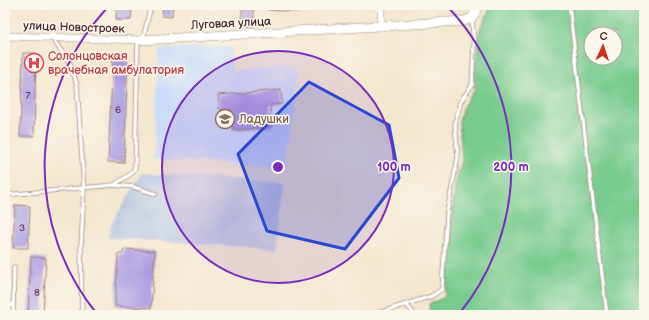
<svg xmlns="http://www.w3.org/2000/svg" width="649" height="320" viewBox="0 0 649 320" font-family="'Balsamiq Sans',sans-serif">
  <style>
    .built { fill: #cbdbf9 }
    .industrial { fill: #b7c5de }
    .green { fill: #78cb8e; stroke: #61755c; fill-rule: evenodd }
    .building { fill: #a89ae1 }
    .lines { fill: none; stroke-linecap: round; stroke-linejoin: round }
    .service-casing { stroke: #9e837c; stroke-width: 5 }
    .minor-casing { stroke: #9e837c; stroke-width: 8 }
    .tertiary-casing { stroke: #9e837c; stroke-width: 10 }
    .service { stroke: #fff; stroke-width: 3.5 }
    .minor { stroke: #fff; stroke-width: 7 }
    .tertiary { stroke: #fff; stroke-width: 9 }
    .marked { fill: #1d4ed8; fill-opacity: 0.2; stroke: #1d4ed8; stroke-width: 3; stroke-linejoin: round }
    .ring { fill: none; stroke: #7b2cbf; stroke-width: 2 }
    .labels { text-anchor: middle; stroke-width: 3; stroke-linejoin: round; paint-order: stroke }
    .number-label { font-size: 10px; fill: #623e58 }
    .street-label { font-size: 12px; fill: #4a1f2b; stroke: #fbf7ec }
    .health-label { font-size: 12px; fill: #be3a42; stroke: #fbf7ec; text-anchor: start }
    .education-label { font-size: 12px; fill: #785e54; stroke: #fbf7ec; text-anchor: start }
    .centre { fill: #7b2cbf; stroke: #fbf7ec; stroke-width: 2 }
    .ring-label { font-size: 12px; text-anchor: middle; font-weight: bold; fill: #7b2cbf; stroke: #fbf7ec; stroke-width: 3; stroke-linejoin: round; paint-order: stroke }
  </style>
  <rect width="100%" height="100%" fill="#fbf7ec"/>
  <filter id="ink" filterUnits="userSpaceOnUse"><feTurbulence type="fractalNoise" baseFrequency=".025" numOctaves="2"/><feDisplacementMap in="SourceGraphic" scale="8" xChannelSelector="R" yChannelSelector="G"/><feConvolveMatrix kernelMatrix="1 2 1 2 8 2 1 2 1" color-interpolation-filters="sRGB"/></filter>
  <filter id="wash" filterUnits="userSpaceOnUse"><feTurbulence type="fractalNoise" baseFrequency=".012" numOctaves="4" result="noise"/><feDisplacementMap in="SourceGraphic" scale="16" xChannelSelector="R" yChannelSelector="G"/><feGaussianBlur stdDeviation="0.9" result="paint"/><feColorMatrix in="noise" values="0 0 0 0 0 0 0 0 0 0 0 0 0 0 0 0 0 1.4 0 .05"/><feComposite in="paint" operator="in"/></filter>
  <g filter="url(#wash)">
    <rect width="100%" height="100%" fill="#f3e7cd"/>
    <!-- built -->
    <polygon class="built" points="231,46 233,71 295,66 299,78 287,168 154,159 159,49"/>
    <!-- industrial -->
    <polygon class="industrial" points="142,173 285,183 277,249 108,238 111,225"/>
    <!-- green -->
    <path class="green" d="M492 5H644V315H430L429 304 445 297 455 187 462 160 459 121 464 105 475 89V64L480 29ZM591 34H615V58H591Z"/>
    <g id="blocks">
      <!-- building -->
      <g class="building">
        <polygon points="117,5 132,5 131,20 116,20"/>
        <polygon points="163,5 173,5 172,17 162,16"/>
        <polygon points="242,5 254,5 254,27 242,26"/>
        <polygon points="268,5 301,5 300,12 268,10"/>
        <polygon points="23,53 36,53 34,136 20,136"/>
        <polygon points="113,55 128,55 124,163 108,162"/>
        <polygon points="281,90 282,104 270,105 272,127 233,130 231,109 220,110 218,95"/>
        <polygon points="15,205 30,206 28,248 13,248"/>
        <polygon points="124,249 155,251 151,308 115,306 118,254 123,254"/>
        <polygon points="31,257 46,258 43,315 28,315"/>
      </g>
    </g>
  </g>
  <g filter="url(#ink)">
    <use href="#blocks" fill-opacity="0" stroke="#9e837c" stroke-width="1"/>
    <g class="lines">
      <defs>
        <g id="service">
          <polyline points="569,5 607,315"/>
          <polyline points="52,38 71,65 77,85 84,188 81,247 82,315"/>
          <polyline points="143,39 151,5"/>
          <polyline points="114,185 132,173 135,168 138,40"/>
          <polyline points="5,195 114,185 134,187 156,194"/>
          <polyline points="406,304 415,315"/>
          <polyline points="5,305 13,305"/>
          <polyline points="13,315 14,267"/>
          <polyline points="372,315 432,296 442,289 447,212 458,157 455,124 461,101 472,85 474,44 472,20"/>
          <polyline points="638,315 644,314"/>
        </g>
        <g id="minor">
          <polyline points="381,5 381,27"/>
          <polyline points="5,36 143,40"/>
        </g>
        <polyline id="tertiary" points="143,40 464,21 472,18 479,5"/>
      </defs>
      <!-- service casing -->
      <use href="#service" class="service-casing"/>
      <!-- minor casing -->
      <use href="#minor" class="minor-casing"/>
      <!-- tertiary casing -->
      <use href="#tertiary" class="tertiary-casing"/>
      <!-- service -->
      <use href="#service" class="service"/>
      <!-- minor -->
      <use href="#minor" class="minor"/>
      <!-- tertiary -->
      <use href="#tertiary" class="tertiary"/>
    </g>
  </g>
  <!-- marked area -->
  <path class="marked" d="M309 82 389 125 399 178 345 249 267 231 238 154Z"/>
  <!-- distance rings -->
  <circle cx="278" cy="167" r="116" fill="#7b2cbf" fill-opacity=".12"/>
  <g class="ring">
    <circle cx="278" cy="167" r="116"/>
    <path d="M97 314A233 233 0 0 1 110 5M446 5A233 233 0 0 1 459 314"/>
  </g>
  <!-- icons -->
  <defs>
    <symbol id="hospital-ring" viewBox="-11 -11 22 22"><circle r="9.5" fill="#fbf7ec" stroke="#e0444e" stroke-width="1.5"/><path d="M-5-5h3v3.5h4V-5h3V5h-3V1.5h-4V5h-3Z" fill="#e0444e"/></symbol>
    <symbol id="school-ring" viewBox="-11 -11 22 22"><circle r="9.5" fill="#fbf7ec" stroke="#8d6e63" stroke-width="1.5"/><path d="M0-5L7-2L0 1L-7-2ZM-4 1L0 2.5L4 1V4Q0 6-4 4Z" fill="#8d6e63"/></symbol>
  </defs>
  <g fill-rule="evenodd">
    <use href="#hospital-ring" x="23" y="52" width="22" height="22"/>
    <use href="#school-ring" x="214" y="108" width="22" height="22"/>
  </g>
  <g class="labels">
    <!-- number labels -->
    <g class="number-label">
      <text x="28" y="99">7</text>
      <text x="118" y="113">6</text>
      <text x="22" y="231">3</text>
      <text x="37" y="296">8</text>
    </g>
    <!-- street labels -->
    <g class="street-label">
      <text transform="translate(231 23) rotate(-3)" y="4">Луговая улица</text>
      <text transform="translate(74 27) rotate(2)" y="4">улица Новостроек</text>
    </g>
    <!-- health labels -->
    <g class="health-label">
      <text x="48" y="60">Солонцовская<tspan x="48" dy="14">врачебная амбулатория</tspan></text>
    </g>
    <!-- education labels -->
    <g class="education-label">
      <text x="239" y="123">Ладушки</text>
    </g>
  </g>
  <circle cx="278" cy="167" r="6" class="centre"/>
  <g class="ring-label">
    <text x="394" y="171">100 m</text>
    <text x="511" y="171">200 m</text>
  </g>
  <!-- margin -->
  <rect width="649" height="320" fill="none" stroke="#fbf7ec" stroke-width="20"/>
  <!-- north arrow -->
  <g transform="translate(603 46) rotate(3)"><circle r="19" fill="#fbf7ec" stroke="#b4a19f"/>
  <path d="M0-3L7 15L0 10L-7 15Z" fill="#c8321e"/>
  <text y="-6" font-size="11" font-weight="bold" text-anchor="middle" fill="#4a1f2b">С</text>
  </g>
</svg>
